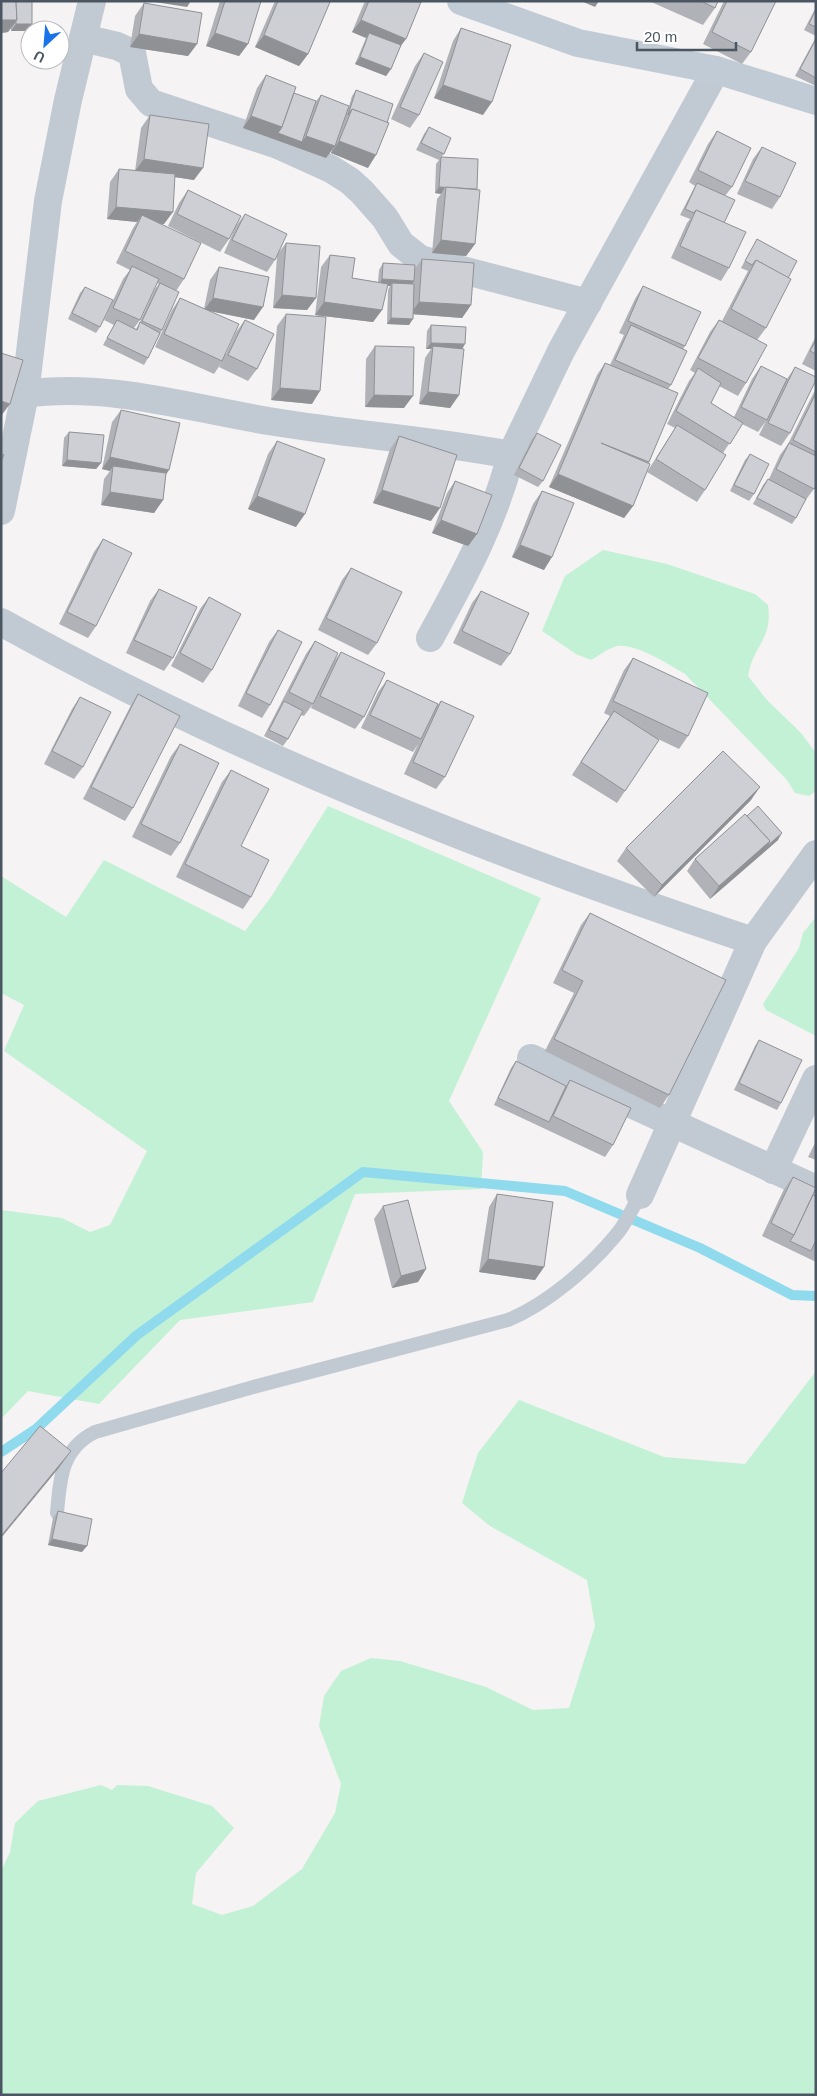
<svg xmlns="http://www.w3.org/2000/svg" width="817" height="2096" viewBox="0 0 817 2096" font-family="Arial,sans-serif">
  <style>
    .green { fill: #c3f1d5 }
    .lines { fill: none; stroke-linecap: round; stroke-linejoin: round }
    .stream { stroke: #90daee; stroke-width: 10 }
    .lane { stroke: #c1cad2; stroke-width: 14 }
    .street { stroke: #c1cad2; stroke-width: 28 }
    .secondary { stroke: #c1cbd6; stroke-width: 28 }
    .wall { fill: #b0b2b7; fill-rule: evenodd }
    .shaded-wall { fill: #909195 }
    .building { fill: #cdcfd5; stroke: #909195 }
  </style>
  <rect width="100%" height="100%" fill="#f5f3f3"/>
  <!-- green -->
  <g class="green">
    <path d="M603 550 667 564 755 594 768 605C773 640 753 645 748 676L767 700 801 733 816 753V791L809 796 795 793 787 780 685 674C670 665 631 640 614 647 606 650 598 656 591 660L576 654 542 631 565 576Z"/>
    <polygon points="328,806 541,898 449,1101 483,1152 481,1189 355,1194 313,1302 180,1320 99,1404 28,1391 1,1419 1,1210 62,1218 90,1232 110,1225 147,1151 4,1051 24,1005 1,993 1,876 66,917 104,860 245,931 271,897"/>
    <polygon points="816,917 816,1036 766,1010 763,1004 799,948 803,933"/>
    <polygon points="816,1371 816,2095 1,2095 1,1871 10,1852 15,1823 38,1801 101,1785 112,1790 117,1785 148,1786 212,1806 234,1828 196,1873 192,1904 222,1915 253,1906 302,1869 335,1813 341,1784 319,1726 324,1696 341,1671 371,1658 400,1661 486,1687 533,1710 569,1708 595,1626 587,1580 490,1526 462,1503 478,1453 519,1400 664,1457 745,1464"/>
  </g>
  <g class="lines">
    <!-- stream -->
    <polyline class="stream" points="1,1452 36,1429 137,1335 363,1172 565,1191 700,1248 792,1295 816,1296"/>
    <!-- lane -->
    <path class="lane" d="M57 1513C60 1479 61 1449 95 1432L257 1386 508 1320C547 1304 589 1268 616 1235 626 1224 632 1208 640 1195"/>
    <!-- street -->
    <g class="street">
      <polyline points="83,38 117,46 132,53 139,89 151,103 278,145 331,169 350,181 362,192 385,218 401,244 420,259 588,303"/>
      <path d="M25 394C109 382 192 409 275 422 354 435 433 440 511 455L561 351 716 70"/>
      <polyline points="1,511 25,394 48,201 68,100 92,1"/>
      <path d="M1 622C240 755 495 855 753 941"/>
      <path d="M430 638C464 576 493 524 511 455"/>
      <polyline points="531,1058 816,1189"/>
      <polyline points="773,1170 816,1079"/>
      <polyline points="640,1195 753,941 816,854"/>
    </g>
    <!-- secondary -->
    <polyline class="secondary" points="461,1 578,43 716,70 816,101"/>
  </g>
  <!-- wall -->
  <g class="wall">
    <polygon points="1,1 32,24 28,31 11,31 11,28 8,32 1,33"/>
    <polygon points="220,1 261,1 248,44 239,56 206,46"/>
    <polygon points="275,1 328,1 308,54 299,66 255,47"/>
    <polygon points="365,1 420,1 391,69 386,76 355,64 366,38 352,32"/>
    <polygon points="649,1 718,1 715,8 703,25"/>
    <polygon points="724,1 776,1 751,52 742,64 703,44"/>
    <polygon points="144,3 197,44 188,56 130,47 135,16"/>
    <polygon points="816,7 816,36 804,30"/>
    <polygon points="461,28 483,115 434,98 453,41"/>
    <polygon points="816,37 816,86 795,76"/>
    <polygon points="424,53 419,115 410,128 391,119 415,66"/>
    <polygon points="266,75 294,93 316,101 321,95 349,106 352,96 356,90 368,168 331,153 332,149 326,158 243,128 257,88"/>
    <path d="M150 115 194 180 175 177 164 224H160L184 279 176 291 162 330 148 358 144 365 103 345 114 325 104 320 123 279 130 270 116 263 133 228 137 222 107 219 110 182 119 169 135 171 141 128ZM157 283 159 284 155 289 139 324 136 329 134 328 140 320Z"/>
    <polygon points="429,127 444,154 441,157 475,244 466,256 432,253 437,199 441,194 435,193 436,164 439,160 416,150 424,134"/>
    <polygon points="717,131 732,187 725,196 724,223 729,268 721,281 671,258 687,223 690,219 680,215 695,186 689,182 708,144"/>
    <polygon points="762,147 780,197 772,209 737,194 753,159"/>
    <polygon points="188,190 229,239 220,252 168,226 179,203"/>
    <polygon points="245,214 279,252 286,243 316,298 307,310 273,308 277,257 267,272 224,253 236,226"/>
    <polygon points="757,239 788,278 766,328 757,340 746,383 738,396 719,386 711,403 734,417 752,379 761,366 787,379 795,367 790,433 781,446 759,435 766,421 758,432 742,424 723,453 705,490 697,502 647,472 675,428 667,424 689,381 695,373 690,370 710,332 719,320 722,321 748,271 741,268 753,246"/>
    <polygon points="330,255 352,278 378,282 379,270 383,263 415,269 422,259 471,305 462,318 413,314 409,325 387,324 388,290 390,286 387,286 382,310 373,322 315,315 321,267"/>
    <polygon points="219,267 254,320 210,311 226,354 236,332 245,320 257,369 248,381 219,367 222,362 214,374 155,347 172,310 180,298 204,309 210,280"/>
    <polygon points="643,286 685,346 683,349 671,385 668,389 649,463 633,506 624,518 549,487 597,375 605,363 610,365 624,335 619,333 635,299"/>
    <polygon points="85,287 100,327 96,333 68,319 80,293"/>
    <polygon points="286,314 312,404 271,400 277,326"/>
    <polygon points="431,325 462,349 459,395 450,408 419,404 425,358 431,349 426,349 427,331"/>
    <polygon points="816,336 816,371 802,364"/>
    <polygon points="375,346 404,408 365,407 366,359"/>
    <polygon points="816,388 816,486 805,501 796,518 792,524 753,504 763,485 768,479 769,479 780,455 788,444"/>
    <polygon points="121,410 169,470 166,474 163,500 154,513 101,505 104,479 110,471 102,469 112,422"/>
    <polygon points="69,432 101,463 96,469 62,466 64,438"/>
    <polygon points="537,433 543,481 538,487 514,475 532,439"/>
    <polygon points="399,436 431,521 373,503 390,449"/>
    <polygon points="277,441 296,527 248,509 268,454"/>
    <polygon points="750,454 754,494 749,501 730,491 745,460"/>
    <polygon points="455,481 477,534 468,546 432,533 447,493"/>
    <polygon points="542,491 544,570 512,557 533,504"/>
    <polygon points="103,539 96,626 88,638 59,624 94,552"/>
    <polygon points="351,568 377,643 368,655 318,630 342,580"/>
    <polygon points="159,589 173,658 164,671 126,653 150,601"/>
    <polygon points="481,591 510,654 501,666 453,643 472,603"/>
    <polygon points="209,597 212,670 203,683 171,666 200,609"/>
    <polygon points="278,630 270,705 262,718 238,706 269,642"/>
    <polygon points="315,641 335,660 341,652 364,717 355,729 311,708 319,692 313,704 304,716 301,715 288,739 283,746 264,736 306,654"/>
    <polygon points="633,658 688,736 679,749 656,738 625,791 617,803 572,775 610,716 604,713 624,670"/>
    <polygon points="387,680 437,706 441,701 445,777 436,789 404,774 418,744 413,752 361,728 378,692"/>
    <polygon points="138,694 133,808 125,821 83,799 130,707"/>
    <polygon points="80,697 83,767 74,779 44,764 72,709"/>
    <polygon points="180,744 180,843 171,856 132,837 171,756"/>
    <polygon points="231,770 241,846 251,897 243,909 176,877 222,782"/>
    <polygon points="751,800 654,897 617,861 626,848"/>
    <polygon points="778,840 710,899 687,871 695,859"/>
    <polygon points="590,913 669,1095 660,1108 545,1051 574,993 553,983 581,925"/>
    <polygon points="759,1040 781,1103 777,1110 734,1090 755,1046"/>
    <polygon points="516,1061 566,1086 570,1080 613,1145 605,1157 494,1105 511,1068"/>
    <polygon points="816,1141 816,1160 808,1157"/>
    <polygon points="793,1177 813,1195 816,1196 816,1262 762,1236 784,1189"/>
    <polygon points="497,1194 544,1267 535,1280 479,1272 489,1207"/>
    <polygon points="383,1206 426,1269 418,1282 392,1288 374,1219"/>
    <polygon points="58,1511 82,1552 48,1545 53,1518"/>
  </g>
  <!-- shaded-wall -->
  <g class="shaded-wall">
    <polygon points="148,1 191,1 187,7"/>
    <polygon points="581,1 599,1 595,7"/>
    <polygon points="1,20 17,20 8,32 1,33"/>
    <polygon points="361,20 406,39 397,51 369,33 366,38 352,32"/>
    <polygon points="16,24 32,24 28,31 11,31"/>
    <polygon points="215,33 248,44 239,56 206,46"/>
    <polygon points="139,34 197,44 188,56 130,47"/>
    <polygon points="264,35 308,54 299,66 255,47"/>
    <polygon points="360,57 391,69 386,76 355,64"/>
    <polygon points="443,85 492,102 483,115 434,98"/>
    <polygon points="251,116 282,127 302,142 306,136 335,146 326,158 243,128"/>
    <polygon points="339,141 376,155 368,168 331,153"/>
    <polygon points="144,159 203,168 194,180 135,171"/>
    <polygon points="439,187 445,187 441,194 435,193"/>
    <polygon points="116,207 173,212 164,224 139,222 142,215 137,222 107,219"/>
    <polygon points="441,240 475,244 466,256 432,253"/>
    <polygon points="382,279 414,281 409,288 392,283 390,286 378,286"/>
    <polygon points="282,295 316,298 307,310 273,308"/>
    <polygon points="213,298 263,307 254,320 204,310"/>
    <polygon points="324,302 382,310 373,322 315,315"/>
    <polygon points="419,302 471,305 462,318 410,314"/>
    <polygon points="391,318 413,319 409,325 387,324"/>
    <polygon points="431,343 465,344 461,351 433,346 431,349 426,349"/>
    <polygon points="280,388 320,391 312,404 271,400"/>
    <polygon points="428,392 459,395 450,408 419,404"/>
    <polygon points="374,395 413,396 404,408 365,407"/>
    <polygon points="1,401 10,404 1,416"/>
    <polygon points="110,457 169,470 160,483 113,466 110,471 102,469"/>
    <polygon points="67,460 101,463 96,469 62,466"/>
    <polygon points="558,474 633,506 624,518 549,487"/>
    <polygon points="382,490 440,508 431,521 373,503"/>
    <polygon points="110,492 163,500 154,513 101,505"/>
    <polygon points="257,496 305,514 296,527 248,509"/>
    <polygon points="441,520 477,534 468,546 432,533"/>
    <polygon points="520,545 552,557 544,570 512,557"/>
    <polygon points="760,787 751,800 654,897 662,885"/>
    <polygon points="782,833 778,840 710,899 719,886 770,841"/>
    <polygon points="488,1259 544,1267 535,1280 479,1272"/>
    <polygon points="426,1269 418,1282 392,1288 401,1276"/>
    <polygon points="71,1451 58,1469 1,1538 1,1536"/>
    <polygon points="52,1539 87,1546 82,1552 48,1545"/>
  </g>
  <!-- building -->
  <g class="building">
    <polygon points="1,1 16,1 17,20 1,20"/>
    <polygon points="16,1 32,1 32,24 16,24 16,21 17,20"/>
    <polygon points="225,1 261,1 248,44 215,33"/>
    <polygon points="278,1 328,1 330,2 308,54 264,35"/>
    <polygon points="369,1 421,2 406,39 361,20"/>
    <polygon points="701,1 718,1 715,8"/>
    <polygon points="727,1 776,1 751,52 712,32"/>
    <polygon points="144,3 202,13 197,44 139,34"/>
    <polygon points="816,9 816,27 809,24"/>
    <polygon points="461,28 511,45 492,102 443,85"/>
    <polygon points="369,33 401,45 391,69 360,57"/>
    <polygon points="816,39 816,78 800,69"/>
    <polygon points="424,53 443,62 419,115 400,107"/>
    <polygon points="266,75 296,87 282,127 251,116"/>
    <polygon points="356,90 393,104 387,123 352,109 348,115"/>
    <polygon points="294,93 316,101 302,142 278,133 282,127"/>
    <polygon points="321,95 349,106 335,146 306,136"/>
    <polygon points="352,109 389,123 376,155 339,141"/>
    <polygon points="150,115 209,124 203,168 144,159"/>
    <polygon points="429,127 451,138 444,154 421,143"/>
    <polygon points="717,131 751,148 732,187 698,170"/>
    <polygon points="762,147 796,163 780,197 745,181"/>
    <polygon points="441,157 478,159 477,189 439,187"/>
    <polygon points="119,169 175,174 173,212 116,207"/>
    <polygon points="697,183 735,200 724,223 696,210 694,213 685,209"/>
    <polygon points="446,187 480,190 475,244 441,240"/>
    <polygon points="188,190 241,216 229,239 177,214"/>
    <polygon points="696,210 746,232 729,268 680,246"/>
    <polygon points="245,214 287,234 275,260 232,240"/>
    <polygon points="142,215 201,243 184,279 125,251"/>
    <polygon points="757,239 797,261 788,278 756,260 752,265 745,261"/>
    <polygon points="286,243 320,246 316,298 282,295"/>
    <polygon points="330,255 355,258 352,278 388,284 382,310 324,302"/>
    <polygon points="422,259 474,263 471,305 419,302"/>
    <polygon points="756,260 791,279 766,328 731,309"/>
    <polygon points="383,263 415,265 414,281 382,279"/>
    <polygon points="132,266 159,279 140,320 113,308"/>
    <polygon points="219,267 269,277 263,307 213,298"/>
    <polygon points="160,283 179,292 162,330 142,321"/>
    <polygon points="392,283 414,284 413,319 391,318"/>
    <polygon points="643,286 701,312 685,346 628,321"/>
    <polygon points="85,287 113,300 100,327 72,313"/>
    <polygon points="180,298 239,324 222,361 164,334"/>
    <polygon points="286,314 326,317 320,391 280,388"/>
    <polygon points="117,320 137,330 140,322 160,333 148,358 107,338"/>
    <polygon points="245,320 274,334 257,369 228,355"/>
    <polygon points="719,320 767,345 746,383 698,358"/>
    <polygon points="431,325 466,327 465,344 431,343"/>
    <polygon points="631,325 687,351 671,385 615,360"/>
    <polygon points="816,340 816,354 810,351"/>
    <polygon points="375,346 414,347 413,396 374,395"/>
    <polygon points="433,346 464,349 459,395 428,392"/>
    <polygon points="1,353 23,360 10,404 1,401"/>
    <polygon points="605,363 678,393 649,462 601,443 650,464 633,506 558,474"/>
    <polygon points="761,366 787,379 767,420 741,407"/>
    <polygon points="795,367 816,377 816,380 790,433 768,423"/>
    <polygon points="698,368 721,383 711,403 743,423 730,444 676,411"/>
    <polygon points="816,393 816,452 793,440"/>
    <polygon points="121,410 180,423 169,470 110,457"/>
    <polygon points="677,425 726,455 705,490 656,459"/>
    <polygon points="69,432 104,435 101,463 67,460"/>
    <polygon points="537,433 561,445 543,481 519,468"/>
    <polygon points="399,436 457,455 440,508 382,490"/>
    <polygon points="277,441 325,459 305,514 257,496"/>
    <polygon points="789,443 816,456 816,486 814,489 776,469"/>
    <polygon points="1,454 4,455 1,461"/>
    <polygon points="750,454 769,464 754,494 734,485"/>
    <polygon points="113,466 166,473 163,500 110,492"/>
    <polygon points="768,479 806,499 796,518 757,498"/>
    <polygon points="455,481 492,495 477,534 441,520"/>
    <polygon points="542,491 574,503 552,557 520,545"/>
    <polygon points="103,539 132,553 96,626 67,612"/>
    <polygon points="351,568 402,592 377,643 326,618"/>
    <polygon points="159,589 197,607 173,658 134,640"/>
    <polygon points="481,591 529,613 510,654 462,631"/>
    <polygon points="209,597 241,614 212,670 180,653"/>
    <polygon points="278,630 302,642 270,705 246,693"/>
    <polygon points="315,641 338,653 313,704 289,692"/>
    <polygon points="341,652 385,673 364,717 320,696"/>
    <polygon points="633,658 708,693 688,736 613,701"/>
    <polygon points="387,680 438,704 421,739 370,715"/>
    <polygon points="138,694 180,716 133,808 91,787"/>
    <polygon points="80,697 111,712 83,767 52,751"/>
    <polygon points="284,701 303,711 288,739 269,730"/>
    <polygon points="441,701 474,716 445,777 413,762"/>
    <polygon points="614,711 659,740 625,791 581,762"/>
    <polygon points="180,744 219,763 180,843 141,824"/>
    <polygon points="723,751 760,787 662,885 626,848"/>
    <polygon points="231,770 269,789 241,846 269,860 251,897 185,864"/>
    <polygon points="758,806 782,833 766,847 770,841 747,816"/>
    <polygon points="745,814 770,841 719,886 695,859"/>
    <polygon points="590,913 726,980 669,1095 554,1039 583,981 562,970"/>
    <polygon points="759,1040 802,1060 781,1103 739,1083"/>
    <polygon points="516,1061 566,1086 549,1122 498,1098"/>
    <polygon points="570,1080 631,1108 613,1145 553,1116"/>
    <polygon points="793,1177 816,1188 794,1235 771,1223"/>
    <polygon points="497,1194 553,1202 544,1267 488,1259"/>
    <polygon points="813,1195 816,1196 816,1240 811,1251 790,1241 794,1235"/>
    <polygon points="408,1200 426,1269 401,1276 383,1206"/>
    <polygon points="40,1426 71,1451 1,1536 1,1473"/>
    <polygon points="58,1511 92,1519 87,1546 52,1539"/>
  </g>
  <!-- border -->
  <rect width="817" height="2096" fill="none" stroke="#4a5661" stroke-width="5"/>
  <!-- north arrow -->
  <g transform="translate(45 45) rotate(206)"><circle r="24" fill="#ffffff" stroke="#b7bbc0"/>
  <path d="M0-4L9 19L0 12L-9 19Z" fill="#1a73e8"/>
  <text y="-8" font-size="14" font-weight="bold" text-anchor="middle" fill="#4a5661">U</text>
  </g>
  <!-- scale -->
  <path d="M637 42v8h99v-8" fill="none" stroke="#4a5661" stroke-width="2.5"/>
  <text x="644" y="42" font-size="15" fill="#4a5661" stroke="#ffffff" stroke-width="4" paint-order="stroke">20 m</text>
</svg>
